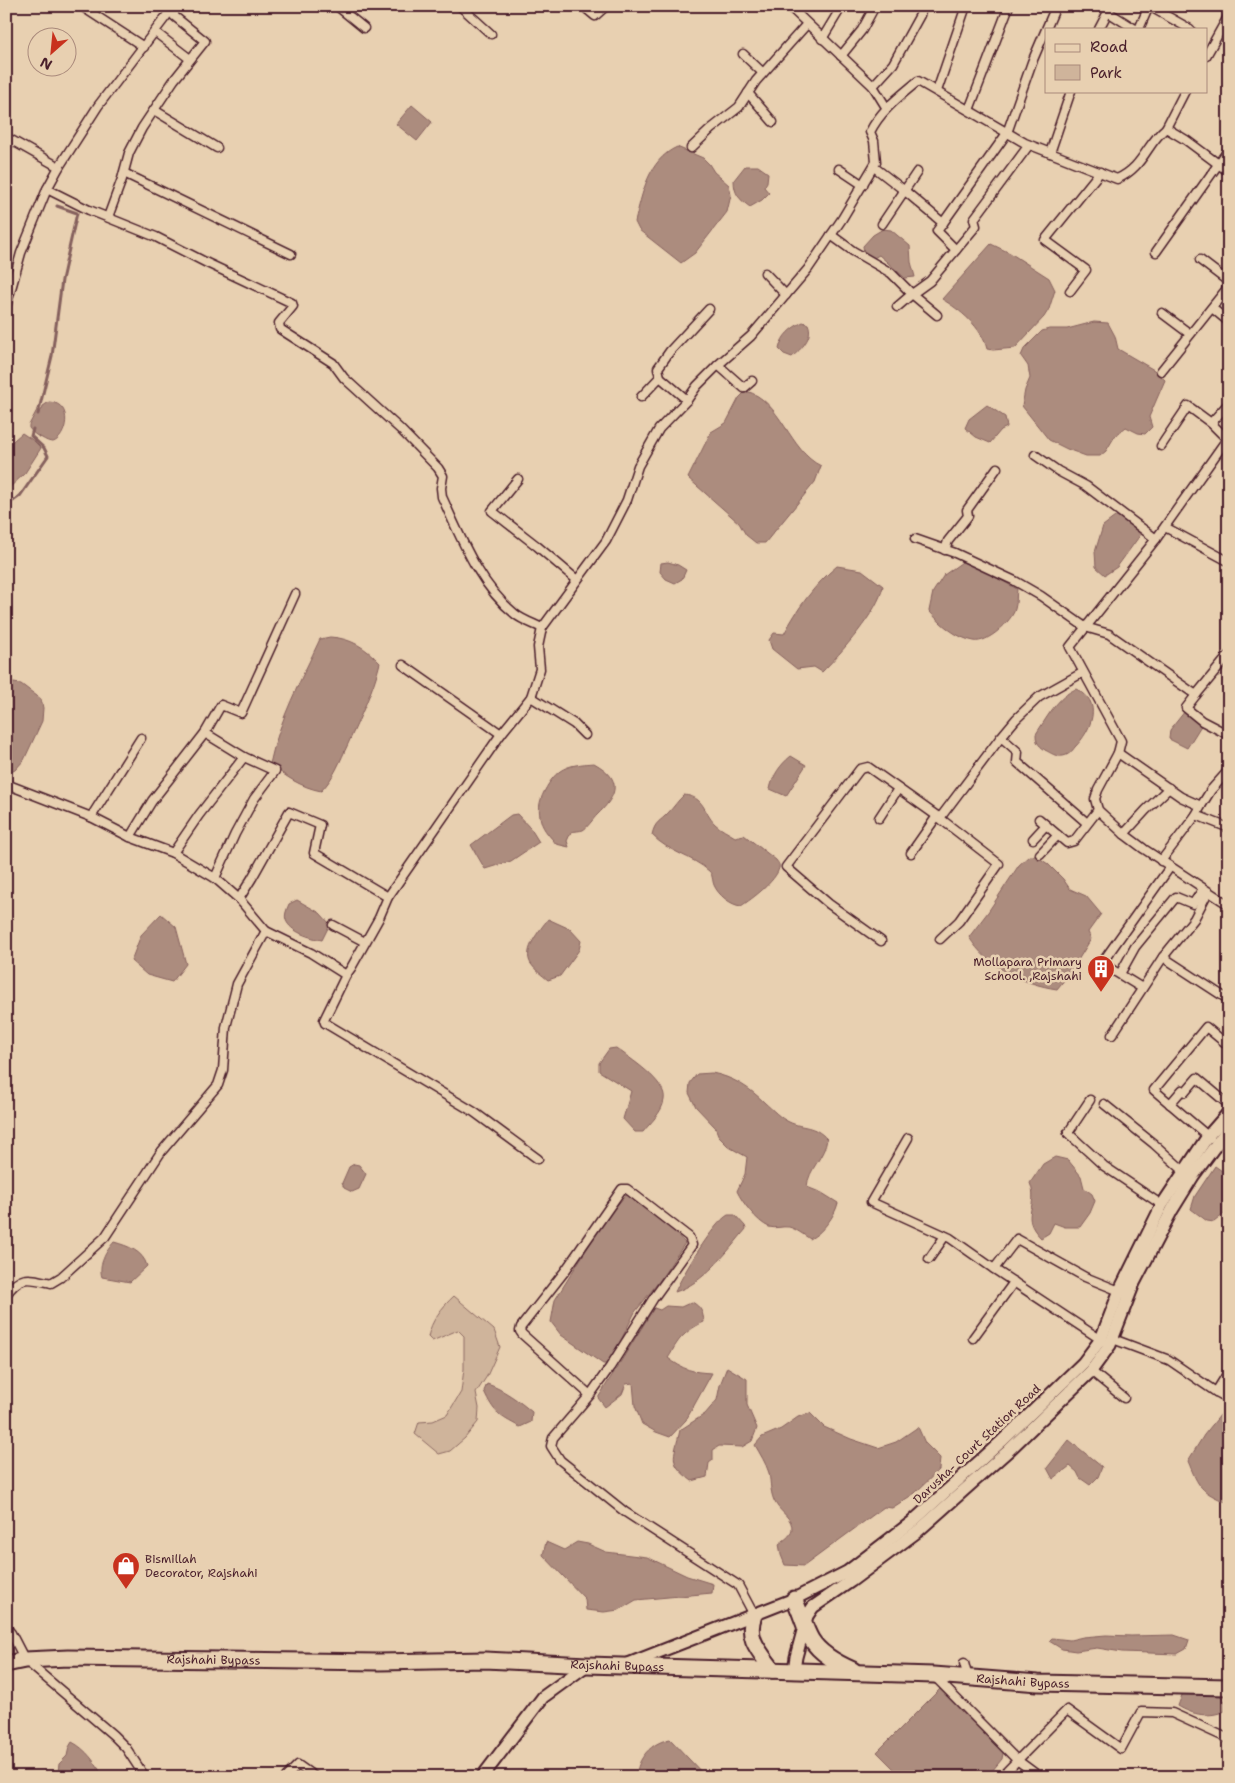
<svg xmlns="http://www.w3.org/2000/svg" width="1235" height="1783" viewBox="0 0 1235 1783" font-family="'Shantell Sans',sans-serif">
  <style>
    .green { fill: #cfb49b; stroke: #8c6a63 }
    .water { fill: #ac8c7e; stroke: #85605d }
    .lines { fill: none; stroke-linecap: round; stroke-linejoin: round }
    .stream { stroke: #85605d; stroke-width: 3 }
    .street-casing { stroke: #4a1f2b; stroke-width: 11 }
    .secondary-casing { stroke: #4a1f2b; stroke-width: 15 }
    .highway-casing { stroke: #4a1f2b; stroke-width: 19 }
    .street { stroke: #e8d0b1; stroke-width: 8 }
    .secondary { stroke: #e8d0b1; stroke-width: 11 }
    .highway { stroke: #e8d0b1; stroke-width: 15 }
    .labels { text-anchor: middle; stroke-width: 5; stroke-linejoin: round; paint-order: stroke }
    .poi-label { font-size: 12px; fill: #4a1f2b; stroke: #e8d0b1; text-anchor: end }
    .street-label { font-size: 12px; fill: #4a1f2b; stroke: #e8d0b1 }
  </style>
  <rect width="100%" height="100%" fill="#e8d0b1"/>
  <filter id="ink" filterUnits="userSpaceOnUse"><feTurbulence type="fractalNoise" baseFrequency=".02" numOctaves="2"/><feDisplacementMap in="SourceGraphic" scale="10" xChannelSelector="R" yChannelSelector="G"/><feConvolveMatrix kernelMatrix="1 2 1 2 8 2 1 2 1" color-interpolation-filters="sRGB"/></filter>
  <g filter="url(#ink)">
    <!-- green -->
    <path class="green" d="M454 1296 494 1330 500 1347 487 1376 476 1393 479 1408 478 1422 465 1438 450 1451 439 1454 415 1434 419 1422 433 1421 447 1415 461 1392 464 1369V1336L458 1330 432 1341 428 1337C431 1321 442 1307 454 1296Z"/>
    <!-- water -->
    <g class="water">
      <polygon points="412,105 432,122 417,141 396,124"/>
      <path d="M677 147 703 158 709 164 714 172 729 185 731 195 727 212 695 253 681 263 639 230 635 222C642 194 648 160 677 147Z"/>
      <path d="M745 166H758L768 173 767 182 764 187 769 193 762 200 750 207C739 199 734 194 734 180Z"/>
      <polygon points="883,229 891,230 910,246 911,262 915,277 905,278 879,255 870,260 864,253 863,246 873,235"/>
      <path d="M991 244 1010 253 1049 278 1055 290 1049 309 1044 317 1015 348 993 350 987 349C982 327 960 310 942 299Z"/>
      <path d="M803 322 808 324C814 337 801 349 792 357L784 354 779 349C782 335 791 328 803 322Z"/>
      <polygon points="1094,322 1108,323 1115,336 1118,349 1154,370 1165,380 1149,417 1152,427 1145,434 1138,433 1126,427 1115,436 1106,451 1100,456 1086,456 1067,449 1049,440 1022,406 1025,390 1030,378 1028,366 1021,356 1024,349 1042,331 1049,329 1067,329"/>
      <path d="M746 391C781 400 789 451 821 466L815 482 765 543H756L746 535 739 523 688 478 711 432 726 423 739 398Z"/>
      <path d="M49 402C75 403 66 439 53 442 49 442 45 440 42 438 36 436 33 433 29 428V425L37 410H42L43 406Z"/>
      <polygon points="987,405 1005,417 1007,427 1001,430 990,443 976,437 965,428 969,419"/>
      <polygon points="22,433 34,441 41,448 25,473 6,491 6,447"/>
      <polygon points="1119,514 1133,524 1141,534 1117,567 1105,575 1096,567 1095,552 1103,526"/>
      <path d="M965 560 1017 589C1016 595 1017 603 1015 609 1012 621 987 644 974 641 956 638 941 624 929 611L933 592 944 575Z"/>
      <polygon points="668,562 678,565 686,570 682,579 675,583 666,579 660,572 661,563"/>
      <path d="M837 566 862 570 883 586C879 611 840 654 822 672L814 667 797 669 772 649 769 640 774 633 784 634C797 609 815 584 837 566Z"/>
      <path d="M330 637C351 638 366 648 380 663 373 691 360 717 348 744 340 761 334 778 321 791 301 787 286 777 270 764 279 720 301 680 320 639Z"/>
      <polygon points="6,682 21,684 41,699 43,708 42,721 24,760 15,770 11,772 6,770"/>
      <path d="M1076 689C1104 701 1091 731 1075 747 1072 751 1069 755 1063 756 1056 757 1051 753 1045 750 1038 745 1036 742 1036 734 1046 719 1058 696 1076 689Z"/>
      <polygon points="1185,711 1202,724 1187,748 1169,739 1170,730"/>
      <path d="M791 756 806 765 786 796 770 789C773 775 780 765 791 756Z"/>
      <path d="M594 763C623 779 618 795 597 815 593 819 587 828 583 830 580 831 575 831 571 832L567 841 569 847 556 844C551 837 543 830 541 821 538 810 539 802 544 792 557 767 567 765 594 763Z"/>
      <path d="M684 795C705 797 703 812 715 824 720 829 729 833 735 837L744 835 776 860C778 863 780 864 779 868 776 881 752 899 741 906 731 905 718 895 714 885 712 880 713 875 709 871 692 856 668 852 652 835 655 821 660 822 668 813 674 807 678 800 684 795Z"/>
      <polygon points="517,814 531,829 539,842 511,861 485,869 471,845 511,815"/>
      <path d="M1029 856H1036L1048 864 1063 879 1070 889 1086 896 1101 914 1088 932 1091 939 1070 973 1057 989C1023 984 987 967 969 937L988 912 1019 865Z"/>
      <path d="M297 900 320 913 330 924 322 940C311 938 290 932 286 920 284 915 287 909 289 904Z"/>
      <polygon points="161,914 176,927 186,964 172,982 147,975 131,961 141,935"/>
      <path d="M548 919 570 929 581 941 579 950 560 976 548 980C542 975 535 970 531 964 522 950 540 930 548 919Z"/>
      <path d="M616 1048C629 1058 668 1082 664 1100 662 1113 650 1123 643 1132H635L623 1119 631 1091 599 1071V1063L609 1049Z"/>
      <path d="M712 1073C733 1077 750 1088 765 1103 772 1109 780 1118 789 1122 804 1129 813 1124 827 1139 825 1157 808 1169 807 1187L822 1193 838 1203C835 1216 822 1233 810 1239 804 1235 796 1229 789 1227 782 1226 776 1229 769 1227 757 1222 742 1202 737 1191L745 1174 747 1157 729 1147 719 1137 715 1127 696 1107 689 1093 690 1083 697 1074Z"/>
      <path d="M1055 1157 1068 1160 1081 1176 1084 1188 1092 1194 1095 1201 1090 1213 1080 1227H1065L1054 1223 1049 1233 1041 1238C1018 1215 1040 1207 1030 1183L1043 1164Z"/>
      <polygon points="354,1164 359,1165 366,1174 359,1189 352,1192 344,1188 342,1183 349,1167"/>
      <polygon points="1215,1166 1229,1176 1229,1210 1214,1222 1207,1221 1191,1209 1195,1196"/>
      <path d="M626 1195C650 1200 668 1225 685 1243L660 1280 635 1312 609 1364H603L561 1335 551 1322 555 1300 606 1218Z"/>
      <path d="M728 1215H735L745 1226 746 1229C727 1252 704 1283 675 1292 682 1275 714 1222 728 1215Z"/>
      <path d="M114 1242C128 1246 143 1251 147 1266L130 1282 102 1277C98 1265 106 1251 114 1242Z"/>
      <path d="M692 1302C701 1307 703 1312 704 1322 694 1326 682 1335 677 1343 673 1348 672 1353 668 1358 684 1370 692 1372 712 1373L686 1420 670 1437 656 1432 642 1424 635 1406 633 1383 626 1384 622 1394 605 1407 598 1398 654 1308 660 1310 666 1306 681 1307Z"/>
      <path d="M727 1367 747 1379V1405L757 1428 752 1441 742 1447 719 1446 713 1450V1460L709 1463 707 1477 692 1481C667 1462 674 1458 680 1430L705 1414 717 1400 720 1385Z"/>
      <path d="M487 1384C503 1389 519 1401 532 1412L531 1422 520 1427C499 1416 494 1413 484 1391Z"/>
      <path d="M810 1413 824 1427 851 1439 878 1448 896 1442 918 1427 925 1443 940 1458 939 1470 915 1493 892 1508 884 1507 804 1566 785 1565 781 1555 779 1544C784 1540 791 1536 792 1530 793 1518 781 1513 776 1504 770 1495 771 1483 769 1473 766 1463 760 1454 755 1445L762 1437 781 1429 798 1417Z"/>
      <path d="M1221 1414 1229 1417 1228 1503C1200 1491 1199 1488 1188 1461L1204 1435Z"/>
      <polygon points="1069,1440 1102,1467 1098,1477 1090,1485 1080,1478 1077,1472 1070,1466 1053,1479 1047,1468"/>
      <polygon points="546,1542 564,1550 577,1542 588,1544 606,1552 647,1557 687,1576 713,1584 712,1593 636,1600 619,1610 604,1612 586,1610 585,1599 543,1555"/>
      <polygon points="1106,1635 1131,1636 1174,1635 1189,1640 1186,1649 1177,1654 1122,1652 1097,1648 1076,1651 1062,1649 1049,1641 1052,1638 1070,1640 1083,1637"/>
      <polygon points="942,1687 1004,1748 1002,1759 987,1777 902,1777 877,1752"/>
      <path d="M1210 1690 1222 1697 1227 1704 1225 1711C1209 1718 1193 1715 1178 1706L1182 1695 1196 1691Z"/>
      <path d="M670 1739 706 1777H636C638 1757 651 1743 670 1739Z"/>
      <path d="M72 1742C86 1749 96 1763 103 1777H55L58 1772 59 1764 67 1756 69 1747Z"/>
    </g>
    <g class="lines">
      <!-- stream -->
      <g class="stream">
        <polyline points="38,414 52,356 62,280 77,213 57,206"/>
        <polyline points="6,506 20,496 48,456 44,448 31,436 33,429"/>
      </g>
      <defs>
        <g id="street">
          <polyline points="81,6 144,47"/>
          <polyline points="337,6 364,28"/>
          <polyline points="460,6 491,34"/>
          <polyline points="583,6 595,16 606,6"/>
          <polyline points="789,6 873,86 886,107"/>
          <polyline points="1149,6 1190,29"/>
          <polyline points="1108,12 1135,29"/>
          <polyline points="1099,29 1111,6"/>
          <polyline points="1139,29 1149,6"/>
          <polyline points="155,32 190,59"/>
          <polyline points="822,39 842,6"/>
          <polyline points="743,54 763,73"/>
          <polyline points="841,56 862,30 875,6"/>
          <polyline points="1206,56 1229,15"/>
          <polyline points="873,86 893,64 920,15 923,6"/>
          <polyline points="937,91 966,6"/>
          <polyline points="748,93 773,122"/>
          <polyline points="154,110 217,148"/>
          <polyline points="969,110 1009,6"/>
          <polyline points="1166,128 1185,91"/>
          <polyline points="6,137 59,167"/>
          <polyline points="691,148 711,129 739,107 756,81 807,24"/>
          <polyline points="1050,153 1071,91"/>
          <polyline points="874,167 905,191 943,223 1007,133 1032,62 1056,6"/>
          <polyline points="839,169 863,185"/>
          <polyline points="124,173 291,254"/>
          <path d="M47 189 89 210 156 237 207 263 292 303 293 306 279 323 280 329 333 363 344 378 400 429 438 468 443 476 441 488 442 497C461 538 479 585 515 614 522 620 534 624 542 628"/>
          <polyline points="108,217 122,179 129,153 142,128 174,80 205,41 174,16 174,6"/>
          <polyline points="943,223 937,231 956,250"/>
          <polyline points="882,224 917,172"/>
          <polyline points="831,235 853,251 891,273 912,294 897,307"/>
          <polyline points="1156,252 1229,149"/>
          <polyline points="1200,260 1229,282"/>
          <polyline points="765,273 786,295"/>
          <polyline points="1070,291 1086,270 1045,240 1100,172"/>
          <polyline points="6,307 21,253 47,189 59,167 98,106 174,6"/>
          <polyline points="1212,308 1229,322"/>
          <polyline points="1162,313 1190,334"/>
          <polyline points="937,315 912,294 930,281 976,226 974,219 1029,145"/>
          <polyline points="718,365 744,388 752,381"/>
          <polyline points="1161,371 1229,286"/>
          <polyline points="660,377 658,368 670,351 709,309"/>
          <polyline points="641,397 660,377 687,400"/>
          <polyline points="1211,423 1229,403"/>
          <polyline points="1161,446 1188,406 1211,423 1227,439 1156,539 1070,647 1121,741 1118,753 1098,790 1095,799 1098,810 1124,834 1144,849 1229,905"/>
          <polyline points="1035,455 1058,471 1086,486 1156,539"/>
          <polyline points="518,479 492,511 537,546 577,580"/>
          <polyline points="1165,527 1228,561 1229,559"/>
          <polyline points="915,539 955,553 1015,581 1041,596 1085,627 1109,634 1196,695 1186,708 1202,721 1229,735"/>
          <polyline points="945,550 948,541 968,516 967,510 997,468"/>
          <polyline points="403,665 501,734"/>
          <polyline points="1196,695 1229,655"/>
          <polyline points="531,697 574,724 585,735"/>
          <polyline points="1001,737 1018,752 1017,762 1087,823"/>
          <polyline points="1118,753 1181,797 1201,806 1196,815 1229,828"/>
          <polyline points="6,784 91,817 130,837 173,853 215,878 239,899 266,931"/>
          <polyline points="1201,806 1211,790 1229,770"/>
          <polyline points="91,817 141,738"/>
          <polyline points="879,818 898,789"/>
          <polyline points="940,818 1001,737 1016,719 1039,697 1082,673"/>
          <polyline points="1039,819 1067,843 1074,841 1098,810"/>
          <polyline points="1124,834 1146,810 1169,788"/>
          <polyline points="130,837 152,801 205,733 221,705 241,713 295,594"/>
          <polyline points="1033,839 1046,825"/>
          <polyline points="173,853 199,815 244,757 205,733"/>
          <polyline points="911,853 937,816"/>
          <polyline points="1040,854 1058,835"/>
          <polyline points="1161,861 1196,815"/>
          <polyline points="215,878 235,834 254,799 275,771 244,757"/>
          <polyline points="1208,892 1194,919 1163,957 1229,1000"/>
          <polyline points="239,899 252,878 289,812 320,825 314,853 388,897"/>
          <polyline points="333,925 365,942"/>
          <polyline points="881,941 829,904 786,867 860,769 868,767 937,816 999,864 959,921 940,939"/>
          <polyline points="1120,974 1135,947 1176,897 1193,904 1203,889"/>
          <polyline points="346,975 324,1020 325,1023 474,1112 538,1159"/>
          <polyline points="1142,988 1106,966 1104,963 1104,960 1170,867"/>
          <polyline points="1112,1035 1163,957"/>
          <polyline points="1090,1100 1068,1133 1104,1166 1162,1205"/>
          <polyline points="1104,1104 1154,1144 1184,1171"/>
          <polyline points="1170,1104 1182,1090 1185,1092 1197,1078 1229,1105"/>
          <polyline points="908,1138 871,1202 950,1238 994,1269 1017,1239 1085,1277 1122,1292"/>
          <polyline points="1210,1138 1154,1090 1206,1027 1229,1046"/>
          <polyline points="929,1259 945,1236"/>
          <polyline points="994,1269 1103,1341"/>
          <path d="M6 1295C20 1274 29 1278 51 1283L61 1277 105 1237 161 1152 218 1085 223 1070 226 1027 237 984 266 931 311 953 346 975 351 968 379 918 388 897 501 734 531 697 540 669 538 647 542 628 606 541 627 500 638 466 659 429 687 400 697 386 718 365 751 336 808 269 842 219 876 162 874 141 870 132C881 110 899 97 918 81L1025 143 1117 179C1144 167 1146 144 1166 128L1186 140 1229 172"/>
          <polyline points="973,1338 1014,1282"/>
          <polyline points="1113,1339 1169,1360 1213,1390 1229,1399"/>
          <polyline points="1091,1371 1124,1398"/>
          <polyline points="1216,1392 1229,1371"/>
          <polyline points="590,1395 522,1334 520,1331 521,1327 565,1271 622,1189 627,1189 689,1237 692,1245 653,1299 610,1367 590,1395 553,1438 551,1446 560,1460 625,1512 738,1585 754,1615"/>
          <polyline points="6,1627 11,1633 25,1660 113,1735 126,1748 145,1777"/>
          <polyline points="964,1663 968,1678"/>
          <polyline points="935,1677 1017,1760 1040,1777"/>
          <polyline points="286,1777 298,1765 315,1777"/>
          <polyline points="1001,1777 1067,1710 1121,1749 1141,1712 1172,1713 1229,1739"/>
        </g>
        <g id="secondary">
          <polyline points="628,1664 794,1599 847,1572 912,1522 1002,1441 1083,1363 1101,1339 1120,1290 1162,1205 1208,1136 1229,1112"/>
          <polyline points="794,1670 796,1657 807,1616 813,1607 851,1581 918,1531 1008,1451 1091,1371 1110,1345 1134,1283 1172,1210 1193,1176 1229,1127"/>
          <polyline points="482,1777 543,1697 587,1665"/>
        </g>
        <g id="highway">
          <path d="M794 1599C801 1612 804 1627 811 1639 820 1654 837 1663 853 1670"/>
          <path d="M754 1615C745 1638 760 1652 773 1670"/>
          <path id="s1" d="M6 1664 25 1660 68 1658 379 1662 485 1660 587 1665 934 1675 1038 1683 1229 1687"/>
        </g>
      </defs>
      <!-- street casing -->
      <use href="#street" class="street-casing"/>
      <!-- secondary casing -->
      <use href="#secondary" class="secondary-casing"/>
      <!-- highway casing -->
      <use href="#highway" class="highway-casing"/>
      <!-- street -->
      <use href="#street" class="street"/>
      <!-- secondary -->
      <use href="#secondary" class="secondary"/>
      <!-- highway -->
      <use href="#highway" class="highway"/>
    </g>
  </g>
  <!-- icons -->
  <defs>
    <symbol id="building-pin" viewBox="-11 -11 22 30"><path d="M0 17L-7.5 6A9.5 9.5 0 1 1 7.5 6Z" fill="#c8321e" stroke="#e8d0b1"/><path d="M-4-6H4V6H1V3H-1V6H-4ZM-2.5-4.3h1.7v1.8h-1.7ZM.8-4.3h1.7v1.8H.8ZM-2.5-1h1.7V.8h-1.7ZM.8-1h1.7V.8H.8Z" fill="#fff"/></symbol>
    <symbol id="shop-pin" viewBox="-11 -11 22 30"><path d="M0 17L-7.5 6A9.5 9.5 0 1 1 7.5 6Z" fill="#c8321e" stroke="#e8d0b1"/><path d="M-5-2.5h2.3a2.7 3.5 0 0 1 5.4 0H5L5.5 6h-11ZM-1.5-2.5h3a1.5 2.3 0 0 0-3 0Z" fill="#fff"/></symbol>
  </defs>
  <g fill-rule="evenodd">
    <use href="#building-pin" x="1085" y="953" width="32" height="43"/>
    <use href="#shop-pin" x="110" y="1550" width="32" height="43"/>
  </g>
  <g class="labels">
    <!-- poi labels -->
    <g class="poi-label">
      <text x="1082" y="966">Mollapara Primary<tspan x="1082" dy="14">School. ,Rajshahi</tspan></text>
      <text x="145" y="1563" text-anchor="start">Bismillah<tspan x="145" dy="14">Decorator, Rajshahi</tspan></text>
    </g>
    <!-- street labels -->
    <g class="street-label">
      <text transform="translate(977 1444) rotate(-43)" y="4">Darusha- Court Station Road</text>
      <text dy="4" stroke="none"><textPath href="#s1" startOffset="208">Rajshahi Bypass</textPath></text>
      <text dy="4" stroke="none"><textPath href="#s1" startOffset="612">Rajshahi Bypass</textPath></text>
      <text dy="4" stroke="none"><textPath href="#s1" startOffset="1018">Rajshahi Bypass</textPath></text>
    </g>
  </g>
  <!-- margin -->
  <rect width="1235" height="1783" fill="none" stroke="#e8d0b1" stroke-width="25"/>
  <rect x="12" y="12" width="1210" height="1758" fill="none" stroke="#4a1f2b" stroke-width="2" filter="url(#ink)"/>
  <!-- legend -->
  <rect x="1045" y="28" width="162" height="65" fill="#e8d0b1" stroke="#a9897b"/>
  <rect x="1055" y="44" width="25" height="8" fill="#e8d0b1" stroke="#a9897b"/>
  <text x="1090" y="52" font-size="15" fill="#4a1f2b">Road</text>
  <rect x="1055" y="65" width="25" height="15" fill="#cfb49b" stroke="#a9897b"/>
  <text x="1090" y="78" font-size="15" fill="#4a1f2b">Park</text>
  <!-- north arrow -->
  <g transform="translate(52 52) rotate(207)"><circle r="24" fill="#e8d0b1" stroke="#a9897b"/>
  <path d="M0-4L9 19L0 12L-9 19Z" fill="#c8321e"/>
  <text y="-8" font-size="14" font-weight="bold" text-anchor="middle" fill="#4a1f2b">N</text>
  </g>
</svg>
